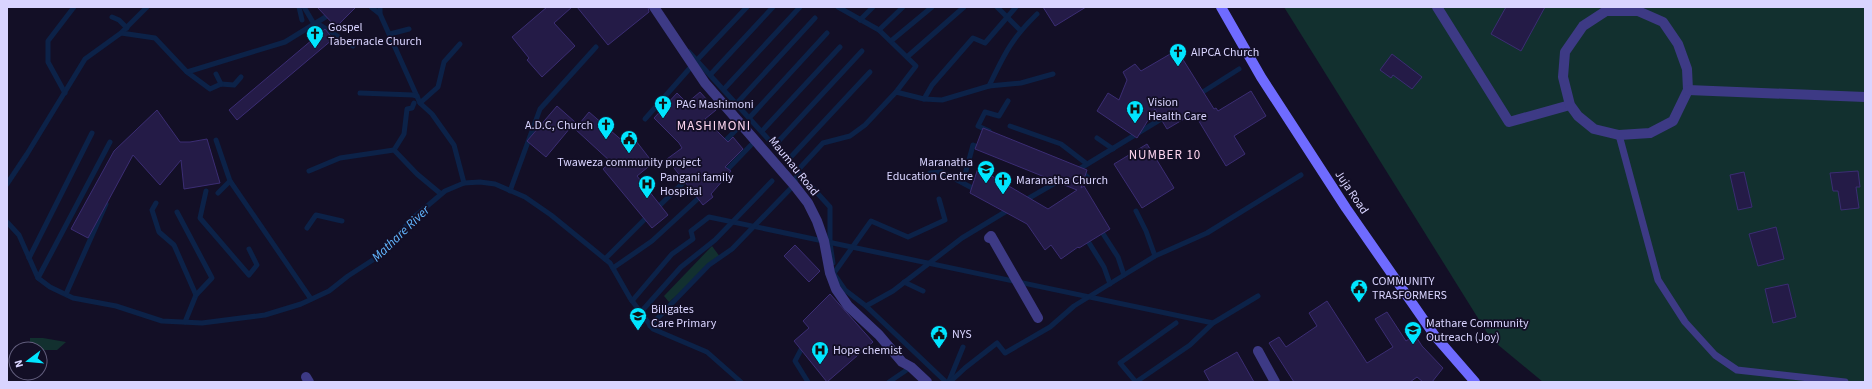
<svg xmlns="http://www.w3.org/2000/svg" width="1872" height="389" viewBox="0 0 1872 389" font-family="'Source Sans 3',sans-serif">
  <style>
    .green { fill: #12302f }
    .lines { fill: none; stroke-linecap: round; stroke-linejoin: round }
    .stream { stroke: #0c2248; stroke-width: 5 }
    .building { fill: #241b47; stroke: #3b2d73 }
    .lane { stroke: #3d3a85; stroke-width: 7 }
    .street { stroke: #3d3a85; stroke-width: 10 }
    .secondary { stroke: #6f6bff; stroke-width: 10 }
    .labels { text-anchor: middle; stroke-width: 3.5; stroke-linejoin: round; paint-order: stroke }
    .poi-label { font-size: 12px; fill: #d9d4ff; stroke: #130f26; text-anchor: start }
    .street-label { font-size: 12px; fill: #d9d4ff; stroke: #130f26 }
    .neighbourhood-label { font-size: 13px; letter-spacing: 1px; fill: #ffd6f0; stroke: #130f26 }
    .water-label { font-size: 13px; font-style: italic; fill: #62b6ff; stroke: #130f26 }
  </style>
  <rect width="100%" height="100%" fill="#130f26"/>
  <!-- green -->
  <g class="green">
    <polygon points="1284,7 1865,7 1865,382 1543,382 1491,339"/>
    <polygon points="712,246 720,257 669,302 664,296"/>
    <polygon points="30,338 43,338 66,342 57,350 43,350 30,343"/>
  </g>
  <g class="lines">
    <!-- stream -->
    <g class="stream">
      <polyline points="299,7 302,20"/>
      <polyline points="304,7 314,24"/>
      <polyline points="371,7 380,14"/>
      <polyline points="380,7 380,14 420,103 432,114 454,145 464,183"/>
      <polyline points="838,7 879,30 916,66 896,92"/>
      <polyline points="997,7 1020,30"/>
      <polyline points="112,17 119,20 127,28"/>
      <polyline points="860,20 873,7"/>
      <polyline points="317,23 353,46"/>
      <polyline points="879,30 903,7"/>
      <polyline points="121,33 147,7"/>
      <polyline points="390,34 409,29"/>
      <polyline points="891,41 932,7"/>
      <polyline points="689,52 830,207 830,243 833,263"/>
      <polyline points="907,57 964,7"/>
      <polyline points="697,60 747,7"/>
      <polyline points="187,72 210,89 221,84 234,85 241,77"/>
      <polyline points="216,74 221,84"/>
      <polyline points="710,75 773,7"/>
      <path d="M989 86C1004 55 1011 39 1037 14"/>
      <polyline points="724,89 800,7"/>
      <polyline points="65,93 48,62 48,41 74,7"/>
      <polyline points="360,93 413,95 417,96"/>
      <polyline points="1198,95 1239,69"/>
      <polyline points="924,99 932,85 973,38 985,43 1016,7"/>
      <polyline points="420,103 438,87 444,62 460,44"/>
      <polyline points="737,103 815,18"/>
      <polyline points="750,117 827,33"/>
      <polyline points="645,119 690,68"/>
      <polyline points="1010,126 1061,144 1087,164"/>
      <polyline points="762,131 840,47"/>
      <polyline points="989,131 978,126 985,112 999,116 1008,101"/>
      <polyline points="1097,138 1113,149 1114,148"/>
      <polyline points="216,140 230,181"/>
      <polyline points="722,144 740,126"/>
      <polyline points="775,145 862,51"/>
      <polyline points="394,150 404,134 407,109 412,108 414,103"/>
      <polyline points="788,160 870,72"/>
      <polyline points="309,171 340,158 394,150 417,174 441,194"/>
      <polyline points="1076,171 1166,116"/>
      <polyline points="1081,171 1092,181"/>
      <polyline points="724,173 751,145"/>
      <polyline points="930,173 942,172 976,190"/>
      <polyline points="963,182 973,145 981,148"/>
      <polyline points="7,184 27,154 85,59 121,33 155,38 187,72 285,42 332,13 339,7"/>
      <polyline points="206,191 200,218 249,275 257,265 249,249"/>
      <polyline points="510,191 540,109 596,47"/>
      <polyline points="218,193 230,181 311,299"/>
      <polyline points="1024,201 1062,179"/>
      <polyline points="156,203 152,210 159,232 174,245 196,295 185,322"/>
      <polyline points="655,210 688,178"/>
      <polyline points="1136,211 1146,231 1155,256"/>
      <polyline points="177,212 212,278 196,295"/>
      <polyline points="7,222 19,235 38,278 50,287 73,298 116,306 162,321 202,323 265,315 301,304 329,291 348,276 379,256 413,218 445,191 464,183 480,182 495,184 525,197 551,215 610,263 630,298 653,329 707,352 741,382"/>
      <polyline points="307,228 316,215 342,221"/>
      <polyline points="1100,229 1118,257 1124,275"/>
      <polyline points="1086,238 1104,267 1110,284"/>
      <polyline points="29,258 92,133"/>
      <polyline points="605,259 649,215"/>
      <polyline points="613,268 652,241 703,194"/>
      <polyline points="834,273 871,221 908,237 945,220 939,199"/>
      <polyline points="834,274 845,290 866,306 946,382"/>
      <polyline points="38,278 110,142"/>
      <polyline points="904,282 923,291"/>
      <polyline points="66,294 106,204"/>
      <polyline points="632,301 672,254 693,239 691,231 709,217 1213,323"/>
      <polyline points="866,306 893,291 962,238 1010,209"/>
      <polyline points="640,313 681,267 715,240 772,181"/>
      <polyline points="650,326 709,265 732,249 794,185 798,170 823,143 850,136 865,125 896,92 924,99 942,100 989,86 1021,83 1053,74"/>
      <polyline points="804,344 795,361 808,382"/>
      <polyline points="949,381 963,347"/>
      <polyline points="889,382 911,367"/>
      <polyline points="950,382 965,368 997,343 1005,353 1050,327 1074,306 1124,275 1155,256 1207,233 1301,175"/>
      <polyline points="1136,382 1190,345 1213,323 1258,296"/>
      <polyline points="1136,382 1120,363 1176,323"/>
    </g>
  </g>
  <!-- building -->
  <g class="building">
    <polygon points="317,7 356,7 336,27"/>
    <polygon points="547,7 572,7 554,23 575,46 542,77 527,60 529,58 512,37"/>
    <polygon points="577,7 648,7 649,12 608,45"/>
    <polygon points="1043,7 1086,7 1055,26"/>
    <polygon points="1506,7 1545,7 1521,51 1491,34"/>
    <polygon points="325,29 333,39 237,120 229,110"/>
    <polygon points="1177,50 1214,109 1216,108 1218,111 1251,91 1266,116 1234,136 1245,154 1226,166 1194,113 1167,129 1155,109 1137,138 1097,111 1108,93 1119,100 1127,80 1123,72 1135,64 1141,71"/>
    <polygon points="1392,54 1422,77 1412,89 1393,75 1391,78 1380,70"/>
    <polygon points="700,92 716,110 705,119 728,142 733,137 743,149 725,167 731,171 711,194 713,197 703,205 667,159 682,148 679,143 654,118 677,93 687,103"/>
    <polygon points="557,106 575,122 546,157 527,141"/>
    <polygon points="157,110 180,142 190,142 207,139 220,183 184,189 181,160 160,185 133,155 88,238 71,229 114,151"/>
    <polygon points="589,112 625,143 633,137 653,163 637,176 668,215 652,228 603,169 611,162 575,129"/>
    <polygon points="983,128 1087,170 1081,188 1084,186 1110,229 1079,248 1078,247 1061,259 1051,245 1045,250 1027,224 970,193 978,168 1048,209 1077,190 975,149"/>
    <polygon points="1147,144 1174,188 1142,208 1114,164"/>
    <polygon points="1858,171 1860,187 1856,187 1859,208 1841,210 1838,191 1833,191 1830,173"/>
    <polygon points="1744,172 1752,207 1738,210 1730,175"/>
    <polygon points="1776,227 1784,259 1758,266 1749,234"/>
    <polygon points="795,245 820,271 809,282 784,256"/>
    <polygon points="1788,284 1796,317 1773,323 1765,289"/>
    <polygon points="830,294 873,342 827,382 794,341 809,328 803,321"/>
    <polygon points="1327,301 1367,363 1393,347 1375,319 1387,312 1406,341 1415,335 1422,346 1443,368 1432,382 1423,382 1417,377 1410,382 1294,382 1269,343 1279,337 1286,347 1317,326 1309,313"/>
    <polygon points="1237,352 1254,382 1210,382 1204,371"/>
  </g>
  <g class="lines">
    <!-- lane -->
    <polyline class="lane" points="1619,135 1658,280 1685,322 1715,355 1737,370 1845,382"/>
    <!-- street -->
    <g class="street">
      <polyline points="654,7 705,83 794,185 808,203 817,221 824,241 830,273 836,289 848,306 879,335 902,362 911,367 927,382"/>
      <polyline points="1437,7 1509,122 1570,105"/>
      <polygon points="1606,11 1638,11 1663,22 1678,44 1687,69 1688,90 1673,121 1650,133 1619,135 1594,129 1578,116 1570,105 1563,77 1565,52 1583,26"/>
      <polyline points="1688,90 1865,97"/>
      <polyline points="989,238 991,236 1038,318"/>
      <polyline points="1258,351 1275,382"/>
      <polyline points="306,377 309,382"/>
    </g>
    <!-- secondary -->
    <polyline class="secondary" points="1221,7 1261,77 1346,208 1435,336 1475,382"/>
  </g>
  <!-- icons -->
  <defs>
    <symbol id="church-pin" viewBox="-11 -11 22 30"><path d="M0 17L-7.5 6A9.5 9.5 0 1 1 7.5 6Z" fill="#00e5ff" stroke="#130f26"/><path d="M-1.2-6h2.4v3.5h3.3v2.4h-3.3V6h-2.4V-.1h-3.3v-2.4h3.3Z" fill="#111"/></symbol>
    <symbol id="hospital-pin" viewBox="-11 -11 22 30"><path d="M0 17L-7.5 6A9.5 9.5 0 1 1 7.5 6Z" fill="#00e5ff" stroke="#130f26"/><path d="M-5-5h3v3.5h4V-5h3V5h-3V1.5h-4V5h-3Z" fill="#111"/></symbol>
    <symbol id="civic-pin" viewBox="-11 -11 22 30"><path d="M0 17L-7.5 6A9.5 9.5 0 1 1 7.5 6Z" fill="#00e5ff" stroke="#130f26"/><path d="M-.6-6.5H3V-4.5H.6V-3L4-1V1h2V6H-6V1h2V-1L-.6-3ZM-1.2 2.5V6h2.4V2.5Z" fill="#111"/></symbol>
    <symbol id="school-pin" viewBox="-11 -11 22 30"><path d="M0 17L-7.5 6A9.5 9.5 0 1 1 7.5 6Z" fill="#00e5ff" stroke="#130f26"/><path d="M0-5L7-2L0 1L-7-2ZM-4 1L0 2.5L4 1V4Q0 6-4 4Z" fill="#111"/></symbol>
  </defs>
  <g fill-rule="evenodd">
    <use href="#church-pin" x="305" y="24" width="20" height="27"/>
    <use href="#church-pin" x="1168" y="42" width="20" height="27"/>
    <use href="#church-pin" x="653" y="94" width="20" height="27"/>
    <use href="#hospital-pin" x="1125" y="99" width="20" height="27"/>
    <use href="#church-pin" x="596" y="115" width="20" height="27"/>
    <use href="#civic-pin" x="619" y="129" width="20" height="27"/>
    <use href="#school-pin" x="976" y="159" width="20" height="27"/>
    <use href="#church-pin" x="993" y="170" width="20" height="27"/>
    <use href="#hospital-pin" x="637" y="174" width="20" height="27"/>
    <use href="#civic-pin" x="1349" y="278" width="20" height="27"/>
    <use href="#school-pin" x="628" y="306" width="20" height="27"/>
    <use href="#school-pin" x="1403" y="320" width="20" height="27"/>
    <use href="#civic-pin" x="929" y="324" width="20" height="27"/>
    <use href="#hospital-pin" x="810" y="340" width="20" height="27"/>
  </g>
  <g class="labels">
    <!-- poi labels -->
    <g class="poi-label">
      <text x="328" y="31">Gospel<tspan x="328" dy="14">Tabernacle Church</tspan></text>
      <text x="1191" y="56">AIPCA Church</text>
      <text x="1148" y="106">Vision<tspan x="1148" dy="14">Health Care</tspan></text>
      <text x="676" y="108">PAG Mashimoni</text>
      <text x="593" y="129" text-anchor="end">A.D.C, Church</text>
      <text x="629" y="166" text-anchor="middle">Twaweza community project</text>
      <text x="973" y="166" text-anchor="end">Maranatha<tspan x="973" dy="14">Education Centre</tspan></text>
      <text x="660" y="181">Pangani family<tspan x="660" dy="14">Hospital</tspan></text>
      <text x="1016" y="184">Maranatha Church</text>
      <text x="1372" y="285">COMMUNITY<tspan x="1372" dy="14">TRASFORMERS</tspan></text>
      <text x="651" y="313">Billgates<tspan x="651" dy="14">Care Primary</tspan></text>
      <text x="1426" y="327">Mathare Community<tspan x="1426" dy="14">Outreach (Joy)</tspan></text>
      <text x="952" y="338">NYS</text>
      <text x="833" y="354">Hope chemist</text>
    </g>
    <!-- street labels -->
    <g class="street-label">
      <text transform="translate(794 166) rotate(51)" y="4">Maumau Road</text>
      <text transform="translate(1352 192) rotate(56)" y="4">Juja Road</text>
    </g>
    <!-- neighbourhood labels -->
    <g class="neighbourhood-label">
      <text x="714" y="130">MASHIMONI</text>
      <text x="1165" y="159">NUMBER 10</text>
    </g>
    <!-- water labels -->
    <g class="water-label">
      <text transform="translate(400 233) rotate(-44)" y="5">Mathare River</text>
    </g>
  </g>
  <!-- border -->
  <rect width="1872" height="389" fill="none" stroke="#d9d4ff" stroke-width="16"/>
  <!-- north arrow -->
  <g transform="translate(28 361) rotate(254)"><circle r="19" fill="#130f26" stroke="#625e7d"/>
  <path d="M0-3L7 15L0 10L-7 15Z" fill="#00e5ff"/>
  <text y="-6" font-size="11" font-weight="bold" text-anchor="middle" fill="#d9d4ff">N</text>
  </g>
</svg>
